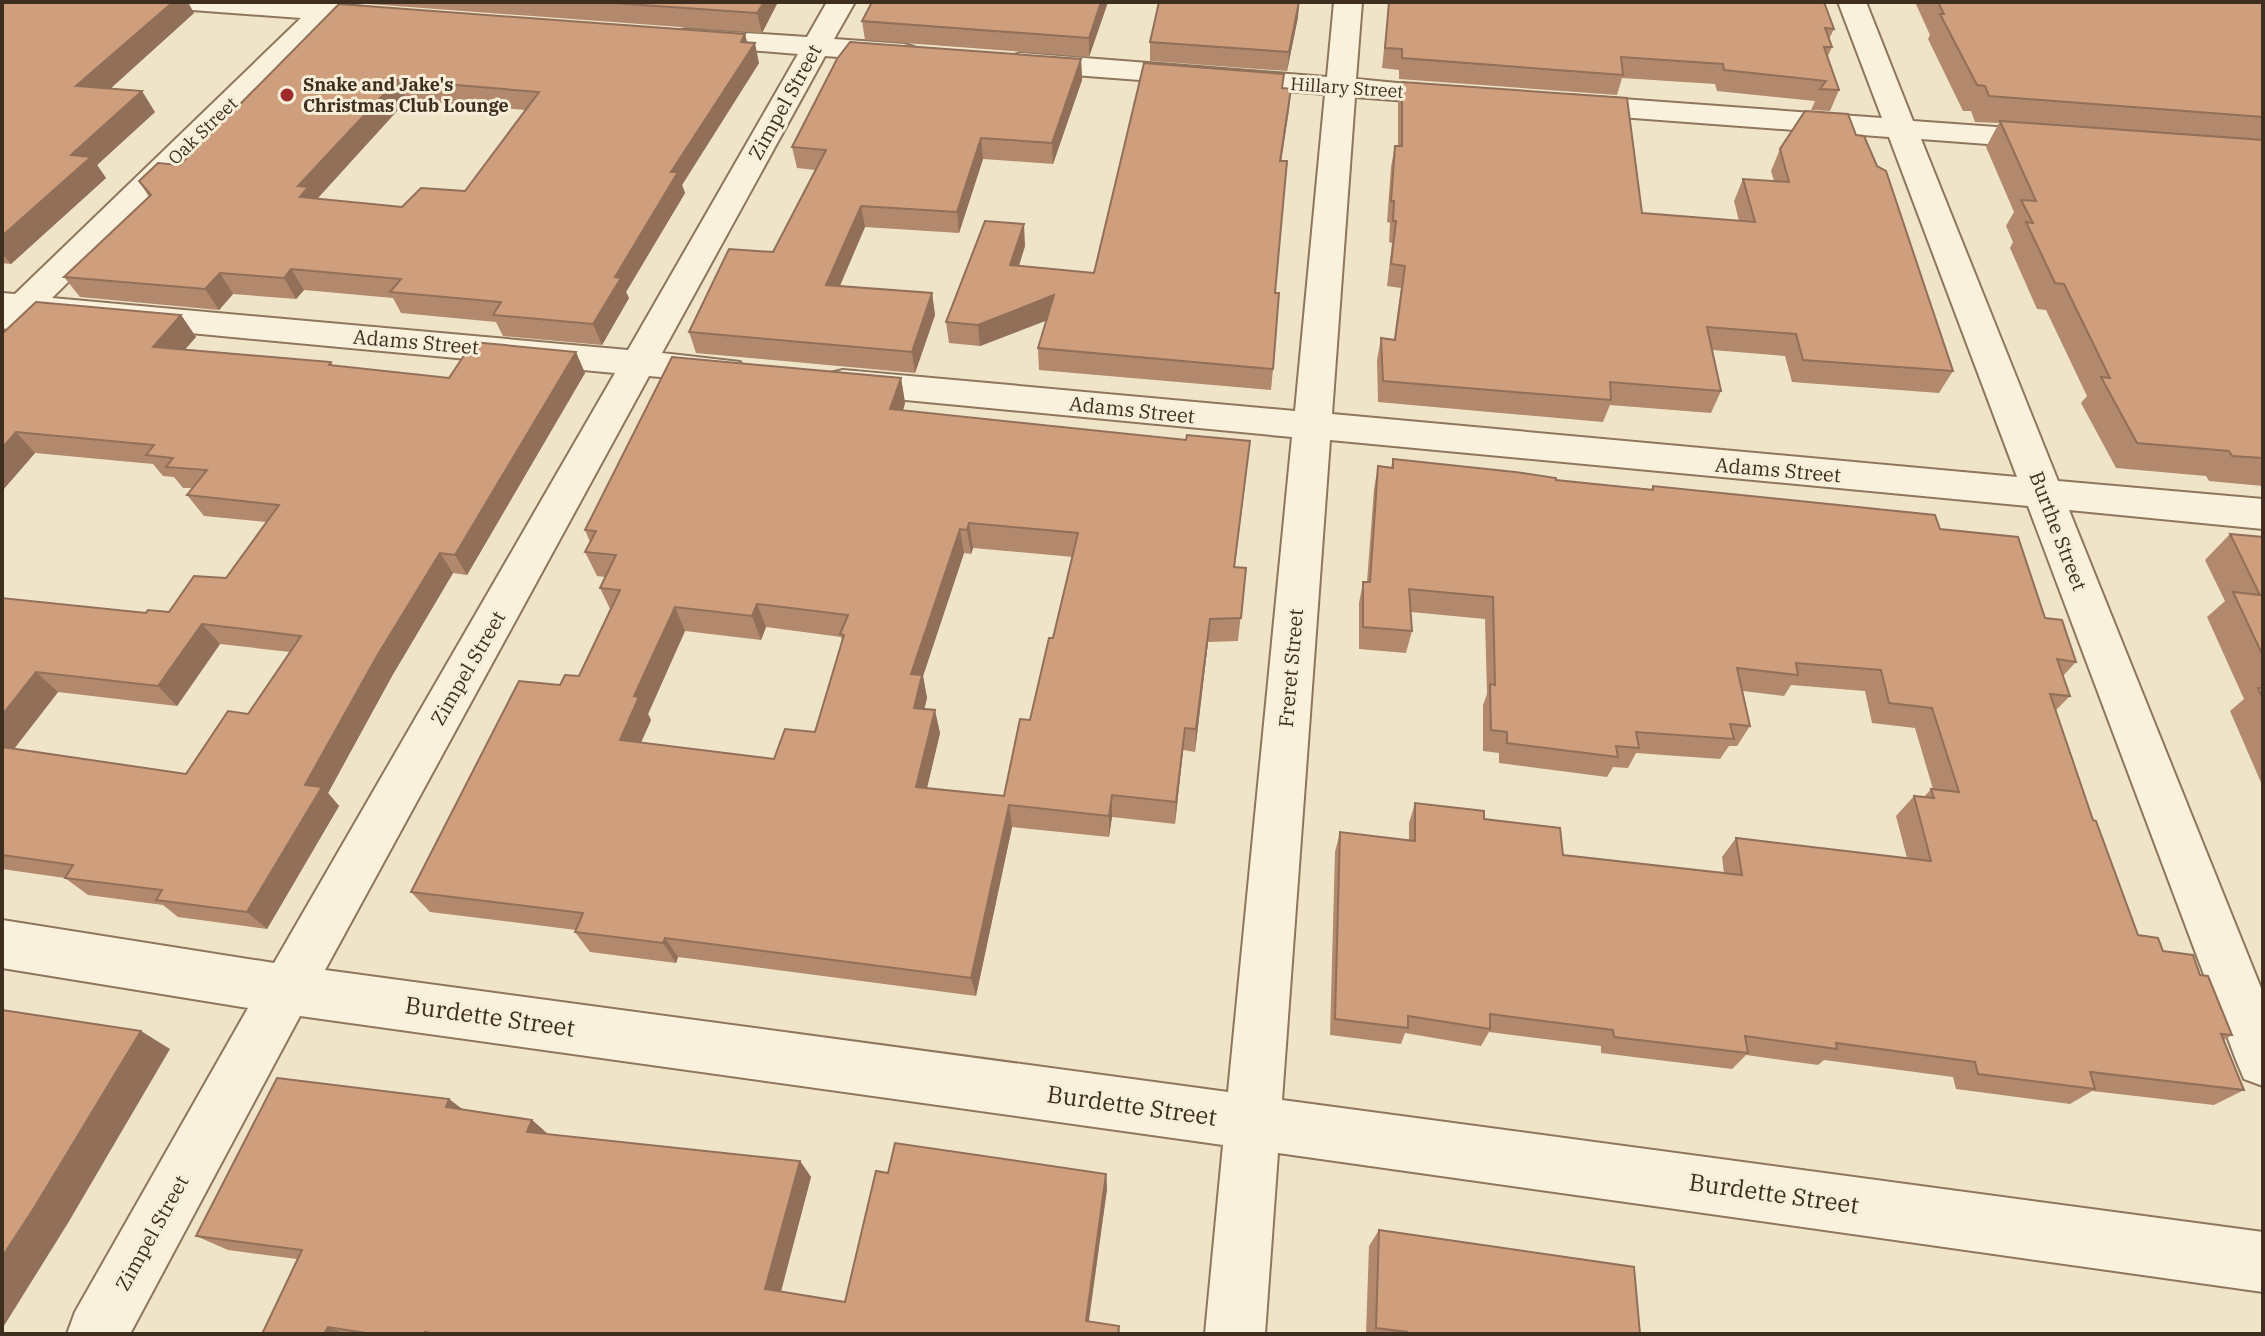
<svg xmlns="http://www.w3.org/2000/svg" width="2265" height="1336" viewBox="0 0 2265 1336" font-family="'IBM Plex Serif',serif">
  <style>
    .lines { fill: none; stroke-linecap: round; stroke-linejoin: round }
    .street-casing { stroke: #8d765c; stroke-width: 4 }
    .street { fill: #faf1dc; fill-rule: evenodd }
    .wall { fill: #b2896c; fill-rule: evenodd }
    .shaded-wall { fill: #916f58 }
    .building { fill: #cf9f7d; stroke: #916f58; stroke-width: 2; fill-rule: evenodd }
    .poi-dot { fill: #9e2a2b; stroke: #f7eed8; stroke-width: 3 }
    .labels { text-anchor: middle; stroke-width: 6; stroke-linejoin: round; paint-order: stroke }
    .far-poi-label { font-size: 18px; font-weight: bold; fill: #3d2e20; stroke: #f7eed8; text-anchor: start }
    .far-street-label { font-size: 18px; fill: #3d2e20; stroke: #f7eed8 }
    .street-label { font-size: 20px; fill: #3d2e20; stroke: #f7eed8 }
    .near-street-label { font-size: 24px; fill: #3d2e20; stroke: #f7eed8 }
  </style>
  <rect width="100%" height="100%" fill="#f0e4c8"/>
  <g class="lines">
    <defs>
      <path id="street" d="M178 2H348L345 5 400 11 404 17 400 23 390 25 331 21 52 298 628 350 798 54 686 45 676 43 672 37 676 31 686 29 807 37 827 2H855L834 39 904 44 914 47 918 53 914 59 904 62 825 56 662 353 740 362 745 371 740 380 727 383 649 376 325 970 1228 1092 1292 437 843 394 830 391 825 382 830 373 843 370 1295 411 1325 94 1021 71 1011 68 1007 62 1011 56 1021 53 1327 77 1334 2H1362L1356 79 1469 90 1474 96 1469 102 1459 105 1355 97 1332 414 2017 477 1889 137 1567 113 1556 110 1552 104 1556 98 1567 95 1882 118 1838 2H1866L1913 121 2053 131 2064 133 2068 140 2064 147 2053 149 1921 139 2058 481 2263 499V529L2069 510 2263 993V1086L2244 1079 2236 1060 2028 506 1330 440 1282 1100 2263 1232V1292L1278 1153 1265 1334H1205L1223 1145 300 1016 130 1334H67L75 1312 248 1008 2 968V920L274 963 615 373 32 318C22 327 15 332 2 328V293L15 294 301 18 192 10 182 8Z"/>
    </defs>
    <!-- street casing -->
    <use href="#street" class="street-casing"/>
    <!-- street -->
    <use href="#street" class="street"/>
  </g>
  <!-- wall -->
  <g class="wall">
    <polygon points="2,2 194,13 110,89 155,112 97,165 106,178 11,264 2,263"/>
    <polygon points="368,2 778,2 762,33 369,4"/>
    <polygon points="1108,2 1089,57 865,40 862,21"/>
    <polygon points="1299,2 1298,17 1287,71 1150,61 1150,42"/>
    <polygon points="1389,2 1834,29 1829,39 1832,47 1827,58 1839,90 1830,111 1811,110 1815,101 1717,91 1715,84 1622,78 1617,95 1399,79 1399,70 1382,68"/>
    <polygon points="1915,2 2263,2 2263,486 2209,481 2206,476 2116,468 2081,403 2087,396 2046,310 2037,309 2010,248 2013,242 2006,226 2014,212 1986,147 1999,123 1975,122 1971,111 1963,111 1928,39 1930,35"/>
    <path d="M339 4 745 34 747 42 759 63 682 185 685 193 626 292 629 298 602 345 503 336 496 322 401 313 393 298 304 290 296 299 233 294 219 310 80 297 64 277 149 197 139 181 180 165ZM407 100 525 110 465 191 402 207 317 199Z"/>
    <polygon points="1081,59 1082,80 1053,164 983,159 959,233 865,227 840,286 932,293 935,315 915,373 696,353 689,332 773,252 816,170 797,168 792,147"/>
    <polygon points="1402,82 1642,213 1739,221 1734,201 1743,179 1774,181 1771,171 1780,149 1856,135 1953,371 1939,393 1792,382 1785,356 1712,350 1721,391 1711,413 1610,405 1603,422 1378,402 1377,360 1381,338 1394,339 1401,288 1387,286 1392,243 1389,242 1390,223 1387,222 1391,167 1395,146 1398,146 1398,103"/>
    <polygon points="1283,88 1291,89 1281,161 1275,293 1273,369 1271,390 1039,370 1038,348 1046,320 980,346 949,343 946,322 1025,246 1019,266 1094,273"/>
    <path d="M181 315 196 337 185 349 331 362 333 366 449 378 585 373 467 575 453 573 392 676 328 793 339 806 267 929 178 917 163 905 88 895 65 878 2 869V598L146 613 169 612 226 578 266 522 204 516 187 495 192 488H183L174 477 163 476 153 464 35 453 2 491V334ZM220 644 290 652 248 714 186 774 14 749 58 692 177 706Z"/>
    <path d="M901 378 905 403 903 411 1186 440 1250 441 1235 567 1246 568 1238 641 1208 642 1195 752 1183 750 1175 824 1112 817 1109 837 1012 827 976 996 678 957 676 963 590 952 575 932 576 930 430 912 411 892 560 685 579 676 610 609 600 588 605 577 597 576 585 552 590 542 585 530ZM973 548 1073 557 1053 638 1030 720 1004 796 927 788 940 733 924 709 927 698 923 676 964 553 971 554ZM766 627 841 637 842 642 815 732 774 759 641 743 651 720 648 714 685 631 761 640Z"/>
    <polygon points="1393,459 1556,480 1651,489 1653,486 1940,529 2045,618 2076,662 2063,676 2070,696 2056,710 2093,820 2138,935 2200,975 2232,1035 2224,1040 2244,1090 2214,1105 2092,1091 2070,1104 1956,1089 1953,1077 1824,1060 1818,1065 1746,1055 1732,1069 1601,1053 1601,1046 1489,1032 1481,1046 1405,1033 1401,1044 1330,1035 1335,852 1340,832 1409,840 1409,823 1415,803 1484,819 1563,855 1724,873 1722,857 1736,838 1907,858 1896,816 1914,796 1924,797 1931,789 1933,789 1915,728 1872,723 1865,691 1791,685 1784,696 1743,691 1750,726 1737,746 1729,746 1720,759 1636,753 1628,768 1613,767 1607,777 1499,763 1499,753 1483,751 1483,705 1487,694 1485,619 1411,612 1412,631 1406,653 1359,649 1359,603 1363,582 1367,582 1374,489 1378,466 1391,468"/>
    <polygon points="2230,534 2263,537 2263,787 2230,711 2244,699 2207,617 2225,601 2205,560"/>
    <polygon points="449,1099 462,1109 532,1120 548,1134 800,1161 811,1177 781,1292 845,1302 888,1173 1106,1174 1107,1189 1089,1321 1119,1326 1120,1334 262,1334 297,1259 228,1250 196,1236"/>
    <polygon points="1379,1230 1640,1334 1366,1334 1369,1246"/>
  </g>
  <!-- shaded-wall -->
  <g class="shaded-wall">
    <polygon points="173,2 188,2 194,13 90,107 76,86"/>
    <polygon points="764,2 778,2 762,33 757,13"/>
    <polygon points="1101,2 1108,2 1089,57 1089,38"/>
    <polygon points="1299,2 1298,17 1287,71 1289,52"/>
    <polygon points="745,34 749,51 755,43 759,63 682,185 685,193 626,292 629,298 602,345 593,324 615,277"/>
    <polygon points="1081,59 1082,80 1053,164 1052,143"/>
    <polygon points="397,80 407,100 316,200 300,197 298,186"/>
    <polygon points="1291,89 1289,110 1278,182 1280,161"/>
    <polygon points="142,91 155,112 97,165 106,178 11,264 2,253 2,236 71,155"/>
    <polygon points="981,138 983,159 959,233 957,212"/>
    <polygon points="861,206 865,227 831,306 826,285"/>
    <polygon points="1024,224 1025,246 1012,286 1010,265"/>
    <polygon points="291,269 304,290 296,299 284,278"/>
    <polygon points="220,273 233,294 219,310 205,289"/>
    <polygon points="932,293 935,315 915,373 912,352"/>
    <polygon points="1054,295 1056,317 980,346 978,325"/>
    <polygon points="181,315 196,337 169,368 153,347"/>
    <polygon points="576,352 585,373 467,575 455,555"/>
    <polygon points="901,378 905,403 895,434 890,409"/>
    <polygon points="16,432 35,453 2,491 2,448"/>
    <polygon points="969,523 973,548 971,554 967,530"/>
    <polygon points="960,529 964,553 923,676 927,698 919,731 914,708 911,674"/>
    <polygon points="440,553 453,573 392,676 328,793 339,806 267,929 247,912 305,785 377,656"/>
    <polygon points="757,604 766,627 761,640 752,616"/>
    <polygon points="675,607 685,631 648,714 651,720 632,762 620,740 634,696"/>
    <polygon points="1210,619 1208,642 1195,752 1196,729"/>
    <polygon points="202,624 220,644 177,706 158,686"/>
    <polygon points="36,672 58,692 3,763 2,715"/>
    <polygon points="935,710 940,733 922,809 916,787"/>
    <polygon points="1185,728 1183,750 1175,824 1176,802"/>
    <polygon points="1112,795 1112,817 1109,837 1109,816"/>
    <polygon points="1009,805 1012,827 976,996 971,978"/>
    <polygon points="665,938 678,957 676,963 663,943"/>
    <polygon points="141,1031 170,1049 68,1223 2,1329 2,1257"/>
    <polygon points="449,1099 471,1116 446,1107"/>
    <polygon points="532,1120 551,1137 527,1132"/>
    <polygon points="800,1161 811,1177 778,1302 765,1289"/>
    <polygon points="1106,1174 1107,1189 1087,1332 1086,1321"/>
    <polygon points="328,1327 346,1334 324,1334"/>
  </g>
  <!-- building -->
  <g class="building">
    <polygon points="2,2 173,2 76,86 142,91 71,155 91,157 2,236"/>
    <polygon points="599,2 764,2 757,13"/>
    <polygon points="872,2 1101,2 1089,38 862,21"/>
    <polygon points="1159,2 1299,2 1289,52 1150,42"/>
    <polygon points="1389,2 1824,2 1834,29 1825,28 1832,47 1824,47 1839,90 1820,89 1826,81 1724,70 1723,64 1621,57 1623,75 1402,58 1402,49 1385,48"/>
    <polygon points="1938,2 2263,2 2263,117 1989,96 1985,86 1977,85 1940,14 1944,14"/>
    <path d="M339 4 745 34 741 42 755 43 671 172H678L615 277 621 278 593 324 493 315 501 302 390 292 401 279 291 269 284 278 220 273 205 289 64 277 151 195 139 181 158 163 180 165ZM397 80 539 92 465 191 421 188 402 207 300 197 308 187 298 186Z"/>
    <polygon points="850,42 1081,59 1052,143 981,138 957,212 861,206 826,285 932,293 912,352 689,332 729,249 773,252 826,150 792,147 837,59"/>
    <polygon points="1144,63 1284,74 1282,88 1291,89 1280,161 1287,161 1275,293 1279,293 1273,369 1038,348 1054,295 978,325 946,322 985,221 1024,224 1010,265 1094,273"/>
    <polygon points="1402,82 1627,98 1642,213 1755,222 1743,179 1789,182 1780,149 1805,111 1848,114 1856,135 1864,136 1877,166 1886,171 1953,371 1803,360 1796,334 1707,327 1721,391 1610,382 1611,400 1383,381 1381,338 1395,340 1405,266 1391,264 1396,221 1393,221 1394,201 1391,201 1395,146 1402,146"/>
    <polygon points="2000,121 2263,140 2263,458 2232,456 2229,451 2137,443 2101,377 2110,378 2064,284 2055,283 2026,222 2033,223 2021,200 2036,201"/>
    <polygon points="36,302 181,315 153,347 331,362 329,365 449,378 473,342 576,352 455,555 440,553 377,656 305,785 322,787 247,912 156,900 162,890 65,878 73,865 2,855 2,747 186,774 228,711 248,714 301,636 202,624 158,686 36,672 2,715 2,598 146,613 148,610 169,612 194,576 226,578 279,505 187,495 207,470 166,467 173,458 146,455 154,445 16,432 2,448 2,334"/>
    <path d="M672 357 901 378 890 409 1186 440 1187 435 1250 441 1234 567 1246 568 1241 618 1210 619 1196 729 1185 728 1176 802 1112 795 1109 816 1009 805 971 978 665 938 663 943 575 932 583 913 411 892 519 681 560 685 565 675 579 676 620 590 600 588 616 555 585 552 596 531 585 530ZM969 523 1078 533 1053 638H1049L1030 720 1020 719 1004 796 916 787 935 710 914 708 922 675 911 674 960 529 967 530ZM757 604 848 615 840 634 844 635 815 732 785 729 774 759 620 740 639 697 634 696 675 607 752 616Z"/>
    <polygon points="1393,459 1515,472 1556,478 1556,480 1653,490 1653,486 1935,515 1940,529 2018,537 2045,618 2062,620 2076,662 2057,659 2070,696 2050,694 2093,820 2096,821 2138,935 2158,938 2163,951 2193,955 2200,975 2208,976 2232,1035 2221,1034 2244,1090 2090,1072 2095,1089 1978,1074 1975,1062 1836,1043 1837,1049 1745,1036 1748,1053 1614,1037 1613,1030 1490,1014 1490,1029 1408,1016 1408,1028 1335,1019 1340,832 1415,841 1415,803 1484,811 1484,819 1560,828 1563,855 1742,875 1736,838 1931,861 1914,796 1934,798 1931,789 1959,792 1932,708 1889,703 1881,670 1796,663 1798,675 1737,668 1750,726 1730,724 1734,739 1636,732 1639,748 1616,746 1618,757 1507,743 1507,732 1491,730 1490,684 1495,685 1493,597 1409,589 1412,631 1363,627 1363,582 1370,582 1378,466 1393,468"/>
    <polygon points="2230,534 2263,537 2263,656 2233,592 2260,595"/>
    <polygon points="2258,688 2263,688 2263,699"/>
    <polygon points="2,1010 141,1031 34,1208 2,1257"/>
    <polygon points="277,1078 449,1099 446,1107 532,1120 527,1132 800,1161 765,1289 845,1302 876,1171 888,1173 895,1143 1106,1174 1086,1321 1119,1326 1118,1334 437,1334 425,1332 424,1334 372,1334 328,1327 324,1334 262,1334 302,1250 196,1236"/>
    <polygon points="1379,1230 1634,1267 1640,1334 1407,1334 1407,1332 1376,1328"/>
  </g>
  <!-- markers -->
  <circle class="poi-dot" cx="287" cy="95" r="8"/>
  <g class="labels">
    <!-- far-poi labels -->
    <g class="far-poi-label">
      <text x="303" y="91">Snake and Jake's<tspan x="303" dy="21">Christmas Club Lounge</tspan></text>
    </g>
    <!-- far-street labels -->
    <g class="far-street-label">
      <text transform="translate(1347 88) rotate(4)" y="6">Hillary Street</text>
      <text transform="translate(203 131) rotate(-44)" y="6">Oak Street</text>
    </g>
    <!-- street labels -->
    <g class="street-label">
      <text transform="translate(785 102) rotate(-61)" y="7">Zimpel Street</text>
      <text transform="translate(416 342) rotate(5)" y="7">Adams Street</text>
      <text transform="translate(1132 410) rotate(6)" y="7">Adams Street</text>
      <text transform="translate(1778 470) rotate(5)" y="7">Adams Street</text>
      <text transform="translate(2058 531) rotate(69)" y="7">Burthe Street</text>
      <text transform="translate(468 668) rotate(-60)" y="7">Zimpel Street</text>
      <text transform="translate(1291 668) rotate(-85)" y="7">Freret Street</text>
      <text transform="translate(152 1233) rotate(-61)" y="7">Zimpel Street</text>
    </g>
    <!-- near-street labels -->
    <g class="near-street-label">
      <text transform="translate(490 1017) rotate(8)" y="8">Burdette Street</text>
      <text transform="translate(1132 1106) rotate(8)" y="8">Burdette Street</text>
      <text transform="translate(1774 1194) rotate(8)" y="8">Burdette Street</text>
    </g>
  </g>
  <!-- border -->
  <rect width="2265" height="1336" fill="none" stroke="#3d2e20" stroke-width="8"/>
</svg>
